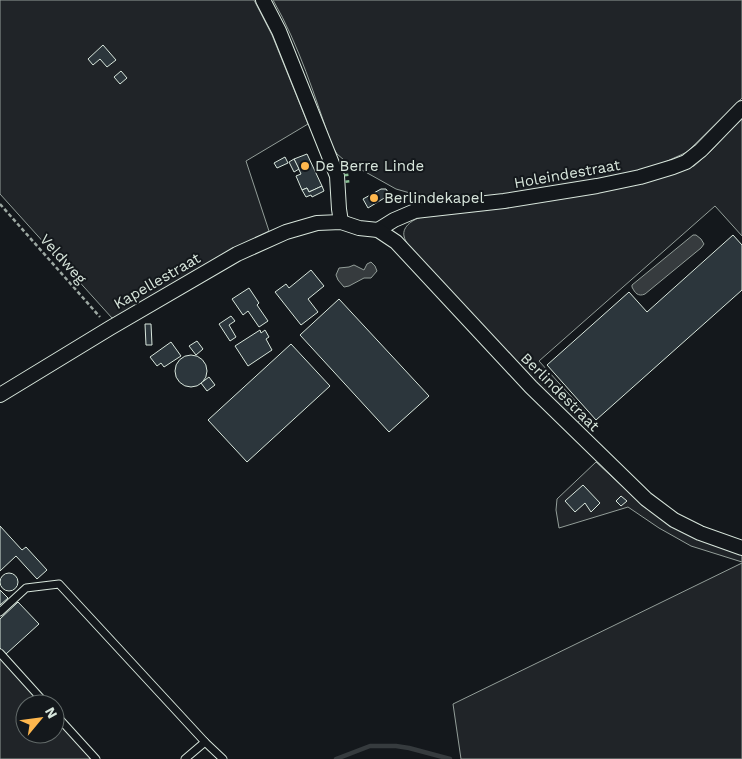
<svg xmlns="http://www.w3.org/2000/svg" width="742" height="759" viewBox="0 0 742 759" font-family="'Work Sans',sans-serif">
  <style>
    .green { fill: #202428; stroke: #939e99 }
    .water { fill: #363b3e; stroke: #939e99 }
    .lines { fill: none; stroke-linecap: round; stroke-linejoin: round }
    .stream { stroke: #363b3e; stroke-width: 4.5 }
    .building { fill: #2c363c; stroke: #d8e6dc }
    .service-casing { stroke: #d8e6dc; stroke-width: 9 }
    .minor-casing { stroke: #d8e6dc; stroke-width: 16 }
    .path { stroke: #9da8a2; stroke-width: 2.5; stroke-dasharray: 4 2.5; stroke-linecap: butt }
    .service { stroke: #14181c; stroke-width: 7 }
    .minor { stroke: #14181c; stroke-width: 14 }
    .hedge { stroke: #8ac095; stroke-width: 4; stroke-dasharray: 2.5 4; stroke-linecap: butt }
    .poi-dot { fill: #ffb74d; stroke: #14181c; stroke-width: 2 }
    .labels { text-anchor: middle; stroke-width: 4; stroke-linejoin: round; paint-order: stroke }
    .poi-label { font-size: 15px; fill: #d8e6dc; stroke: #14181c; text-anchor: start }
    .street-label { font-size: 15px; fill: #d8e6dc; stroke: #14181c }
  </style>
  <rect width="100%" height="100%" fill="#14181c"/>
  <!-- green -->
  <g class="green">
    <polygon points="0,0 254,0 272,35 308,124 246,161 269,231 226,253 118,316 112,318 0,194"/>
    <path d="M273 0H742V98L687 152 663 163 643 170 584 183 488 197 448 200 424 197 396 189 344 160 337 154 332 146C315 97 299 45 273 0Z"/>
    <path d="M742 118V236L715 206 539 361 587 414 575 425 414 253C411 248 405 242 404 236 402 226 414 219 422 217L680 171 694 166 711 151Z"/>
    <polygon points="596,462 637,500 671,526 708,542 742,555 742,562 691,546 659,528 628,507 559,528 556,510 557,499"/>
    <polygon points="742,563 742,759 461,759 453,704"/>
    <polygon points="0,658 42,704 25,704 25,734 55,734 55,719 90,758 89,759 0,759"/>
  </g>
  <!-- water -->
  <g class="water">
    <path d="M693 235H696L701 239 704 244 701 248 645 294C638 297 635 293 632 287V285Z"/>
    <polygon points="371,262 375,266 377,271 371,278 364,278 349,286 344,287 338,280 336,275 339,268 349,267 354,265 364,270 367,264"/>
  </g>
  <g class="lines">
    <!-- stream -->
    <polyline class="stream" points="336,759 370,746 396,746 409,748 450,759"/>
  </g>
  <!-- building -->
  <g class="building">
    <polygon points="103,45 116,60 107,67 100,59 93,65 88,59"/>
    <polygon points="121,71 127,78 120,84 114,77"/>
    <polygon points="307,154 322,186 309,192 307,188 302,190 296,176 301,174 294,159"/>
    <polygon points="285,157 288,163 277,168 274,163"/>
    <polygon points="294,159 299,169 294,172 289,162"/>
    <polygon points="322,186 324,191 312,197 311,195 306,197 302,190 307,188 309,192"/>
    <polygon points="381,189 386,189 388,192 386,197 368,208 363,199"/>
    <polygon points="733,235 742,245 742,290 596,420 547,365 629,292 647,312"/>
    <polygon points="311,270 324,286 308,299 318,312 301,325 275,292 286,284 289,288"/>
    <polygon points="249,288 259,303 257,305 268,321 259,327 248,311 243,315 232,299"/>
    <polygon points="339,299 429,396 389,432 300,335"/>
    <polygon points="231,316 235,321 229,325 236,337 230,341 219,324"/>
    <polygon points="145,324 151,324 152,345 146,345"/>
    <polygon points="260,330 261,333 265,330 269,337 266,339 272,350 248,366 235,346"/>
    <polygon points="197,341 203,349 196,355 189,346"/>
    <polygon points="171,342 181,356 164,367 161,363 157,366 150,357"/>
    <polygon points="291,344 330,386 247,462 208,420"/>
    <circle cx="191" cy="371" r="16"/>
    <polygon points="209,377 215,385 207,391 201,383"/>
    <polygon points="583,485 600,503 591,512 585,503 575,512 565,501"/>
    <polygon points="621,496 627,501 621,506 616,501"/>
    <polygon points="0,526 22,550 26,547 47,570 37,579 16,556 0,571"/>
    <circle cx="9" cy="582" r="9"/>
    <polygon points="0,590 8,598 0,605"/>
    <polygon points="18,602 39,624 6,654 0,648 0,619"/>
  </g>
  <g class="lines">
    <defs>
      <g id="service">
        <polyline points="0,612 26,588 59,584 205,742"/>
        <polyline points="0,653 46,704"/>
        <polyline points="55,714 96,759"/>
        <polyline points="185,759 205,742 223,759"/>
      </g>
      <g id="minor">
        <polyline points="263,0 279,31 337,176 339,209 341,222"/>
        <polyline points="378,230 394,220 415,211 504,201 597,186 640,177 673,167 686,162 701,150 742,108"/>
        <polyline points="0,395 110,328 237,254 286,232 317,223 341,222 359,228 378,230 396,242 531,387 646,499 674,520 700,533 742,548"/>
      </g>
    </defs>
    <!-- service casing -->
    <use href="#service" class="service-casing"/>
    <!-- minor casing -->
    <use href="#minor" class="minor-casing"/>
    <!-- path -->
    <polyline class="path" points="0,204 100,317"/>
    <!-- service -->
    <use href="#service" class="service"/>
    <!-- minor -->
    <use href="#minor" class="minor"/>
    <!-- hedge -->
    <polyline class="hedge" points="341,162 346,172 348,186"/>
  </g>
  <!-- markers -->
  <g class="poi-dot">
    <circle cx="305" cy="166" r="5"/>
    <circle cx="374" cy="198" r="5"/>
  </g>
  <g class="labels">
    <!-- poi labels -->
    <g class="poi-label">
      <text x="315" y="171">De Berre Linde</text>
      <text x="384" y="203">Berlindekapel</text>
    </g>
    <!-- street labels -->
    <g class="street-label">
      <text transform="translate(567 174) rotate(-10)" y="5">Holeindestraat</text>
      <text transform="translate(63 259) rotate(48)" y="5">Veldweg</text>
      <text transform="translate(157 281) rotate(-30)" y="5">Kapellestraat</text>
      <text transform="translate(560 392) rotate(45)" y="5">Berlindestraat</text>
    </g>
  </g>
  <!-- north arrow -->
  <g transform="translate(40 719) rotate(61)"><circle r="24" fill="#14181c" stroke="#626a69"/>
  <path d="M0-4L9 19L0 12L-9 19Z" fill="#ffb74d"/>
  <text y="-8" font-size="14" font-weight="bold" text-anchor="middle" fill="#d8e6dc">N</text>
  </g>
</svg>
